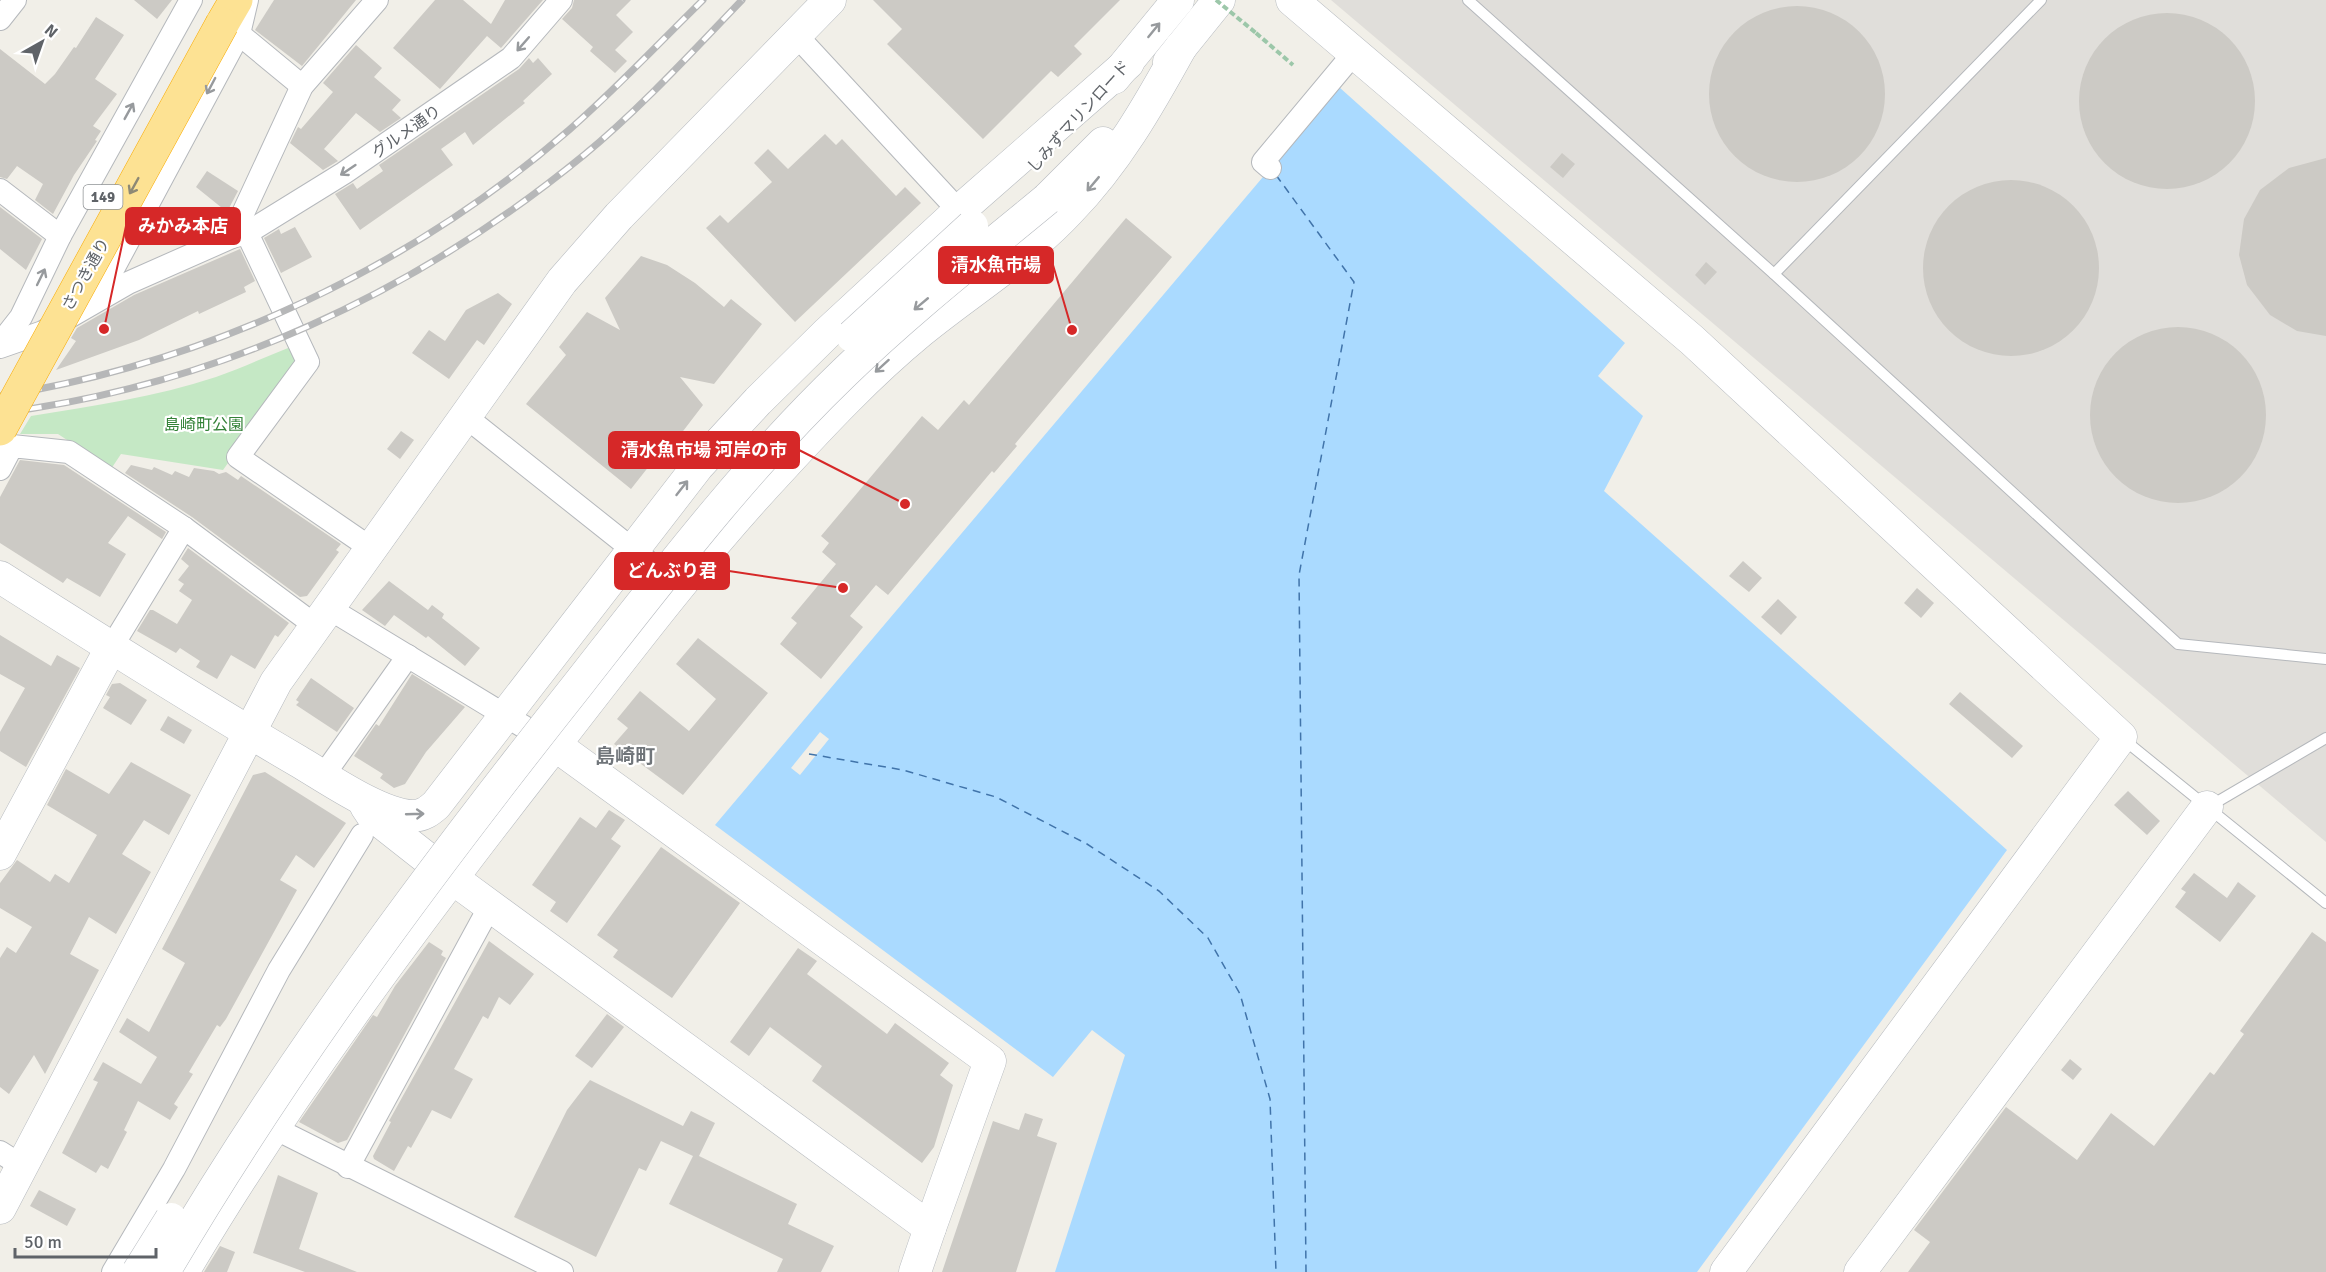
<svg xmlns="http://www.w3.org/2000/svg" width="2326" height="1272" viewBox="0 0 2326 1272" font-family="Signika,'Noto Sans JP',sans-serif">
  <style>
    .industrial { fill: #e0deda }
    .green { fill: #c5e8c5 }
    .water { fill: #aadaff }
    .pier { fill: #f1efe8 }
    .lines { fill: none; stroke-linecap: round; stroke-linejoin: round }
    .ferry { stroke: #4174aa; stroke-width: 1.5; stroke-dasharray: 8 6; stroke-linecap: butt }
    .building { fill: #cccac5 }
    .lane-casing { stroke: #b5b8bc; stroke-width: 12 }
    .street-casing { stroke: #b5b8bc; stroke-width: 24 }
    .secondary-casing { stroke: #b6babf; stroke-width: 33 }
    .highway-casing { stroke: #f9ab00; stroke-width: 34 }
    .path { stroke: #9cc7a9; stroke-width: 4; stroke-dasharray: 6 3; stroke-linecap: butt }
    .lane { stroke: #fff; stroke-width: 10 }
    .street { stroke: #fff; stroke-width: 22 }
    .secondary { stroke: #fff; stroke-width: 32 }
    .highway { stroke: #fde293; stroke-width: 33 }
    .rail-casing { stroke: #b6b7b8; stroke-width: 7 }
    .rail { stroke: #fff; stroke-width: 4.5; stroke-dasharray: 14; stroke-linecap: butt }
    .secondary-bridge-casing { stroke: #b6babf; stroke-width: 33; stroke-linecap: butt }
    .highway-bridge-casing { stroke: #f9ab00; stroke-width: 34; stroke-linecap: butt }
    .path-bridge { stroke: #9cc7a9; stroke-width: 4; stroke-dasharray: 6 3; stroke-linecap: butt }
    .secondary-bridge { stroke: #fff; stroke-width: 32 }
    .highway-bridge { stroke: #fde293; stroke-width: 33 }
    .oneway { stroke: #979a9d }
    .oneway2 { stroke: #8e8975 }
    .labels { text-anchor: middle; stroke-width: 4.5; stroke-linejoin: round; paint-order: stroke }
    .shield { fill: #fff; stroke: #8f9295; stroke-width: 1.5 }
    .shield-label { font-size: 15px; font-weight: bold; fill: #5f6368 }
    .street-label { font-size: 16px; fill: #5f6368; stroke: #fff }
    .park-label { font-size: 16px; fill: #348238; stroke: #fff }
    .quarter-label { font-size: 20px; font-weight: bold; fill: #70757a; stroke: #fff }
    .leader { fill: none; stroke: #d62828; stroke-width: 2 }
    .callout-dot { fill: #d62828; stroke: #fff; stroke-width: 2 }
    .callout { fill: #d62828; stroke: #d62828; stroke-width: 2 }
    .callout-label { font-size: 18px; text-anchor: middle; font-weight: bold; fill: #fff }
  </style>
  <rect width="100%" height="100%" fill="#f1efe8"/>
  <!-- industrial -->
  <polygon class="industrial" points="1331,0 2326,0 2326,842"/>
  <!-- green -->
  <path class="green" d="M293 346 302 360 223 470 121 454 111 469 58 434H20L31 416C93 406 155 397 216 377 242 368 267 356 293 346Z"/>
  <!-- water -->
  <polygon class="water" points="1339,87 1625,343 1598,376 1643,416 1604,491 2007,850 1697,1272 1055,1272 1125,1055 1092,1030 1053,1077 715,825"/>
  <!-- pier -->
  <polygon class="pier" points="820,732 829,739 800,775 791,768"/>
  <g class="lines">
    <!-- ferry -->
    <g class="ferry">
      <polyline points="1276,175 1354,282 1299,575 1306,1272"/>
      <polyline points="809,754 903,770 996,797 1087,844 1159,891 1208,938 1240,994 1270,1099 1276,1272"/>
    </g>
  </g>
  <!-- building -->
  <g class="building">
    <polygon points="134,0 172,0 157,19"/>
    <polygon points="274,0 356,0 302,66 255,30"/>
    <polygon points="435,0 463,0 491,24 505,0 543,0 501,48 487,36 440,89 393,48"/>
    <polygon points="574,0 631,0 616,15 633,32 615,50 627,61 615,73 590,51 593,47 562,19 572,8"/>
    <polygon points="873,0 1120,0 1074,46 1082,54 1058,77 1051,71 983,139 887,44 902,29"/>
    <circle cx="1797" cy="94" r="88"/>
    <circle cx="2167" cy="101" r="88"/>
    <polygon points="96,17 124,35 95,79 117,94 93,126 101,131 95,140 97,141 74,175 53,214 35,200 43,184 17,166 7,179 0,177 0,49 45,84 55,74 74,47 76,48"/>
    <polygon points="356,45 382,68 374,77 401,100 392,110 401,118 380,132 356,113 324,149 338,161 323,170 290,143 298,127 301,129 333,92 323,83"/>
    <polygon points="529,58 533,63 538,58 552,74 523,101 525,103 473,145 465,132 441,149 453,165 360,230 335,194 353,183 357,189 383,171 379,165 519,69"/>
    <polygon points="825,134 836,145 842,139 896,196 905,187 921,203 795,322 706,228 720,215 728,223 772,182 754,163 768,149 788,169"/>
    <polygon points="1562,153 1575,164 1563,178 1550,167"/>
    <polygon points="2326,158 2326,336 2297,331 2270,315 2247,285 2239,255 2244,219 2260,190 2289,168"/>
    <polygon points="207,171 238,191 227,212 196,187"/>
    <circle cx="2011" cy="268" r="88"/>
    <polygon points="0,207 42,239 26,270 0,249"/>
    <polygon points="1126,218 1172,257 1015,444 1017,446 994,473 992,471 888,595 876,585 850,616 863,627 821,679 780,644 797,623 791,618 836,564 822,552 829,543 821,536 922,416 938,430 964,400 969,405"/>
    <polygon points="295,227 312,257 281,273 264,238 279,229 281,234"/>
    <polygon points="240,249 255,281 244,287 246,292 199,314 198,311 139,340 56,370 76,341 71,338 77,328 134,295"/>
    <polygon points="641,256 667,265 695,283 724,307 731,299 762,324 714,384 680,377 703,405 677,439 672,437 631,489 526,404 566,355 559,347 587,312 620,330 605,298"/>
    <polygon points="1706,262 1717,272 1705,285 1695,275"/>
    <polygon points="498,293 512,304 484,345 477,340 449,379 412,353 429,330 445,341 466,310"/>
    <circle cx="2178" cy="415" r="88"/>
    <polygon points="401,431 414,440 400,459 387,449"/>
    <polygon points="20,460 64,465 166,532 162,539 128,516 108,543 126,554 100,597 67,578 63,583 0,543 0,497"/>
    <polygon points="131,465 152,470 154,467 172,475 175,471 189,477 194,468 214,471 219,474 226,472 238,480 241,476 341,544 336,550 339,552 307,596 300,597 192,517 125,473"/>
    <polygon points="188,548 289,623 278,637 275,635 255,669 231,655 217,679 196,667 200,661 180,648 176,653 137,631 150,610 153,610 177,624 192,600 179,591 184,584 178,580 189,566 181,559"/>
    <polygon points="1743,561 1762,578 1749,592 1729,576"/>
    <polygon points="389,581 428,610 432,605 444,614 442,618 480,648 465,666 428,636 426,638 394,615 385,626 362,610"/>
    <polygon points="1917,588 1934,603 1921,618 1904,603"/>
    <polygon points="1778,599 1797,617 1781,635 1761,617"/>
    <polygon points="0,635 51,666 57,655 80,668 26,767 0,751 0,732 25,688 0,674"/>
    <polygon points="698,638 768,693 683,795 614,744 628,728 617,719 640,691 689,731 716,699 676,664"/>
    <polygon points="412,674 465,707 426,752 405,784 394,788 380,778 383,774 354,756 376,724 379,726"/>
    <polygon points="311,678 354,708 337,732 296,705 299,702 296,700"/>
    <polygon points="120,683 147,700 131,725 103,708 110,697 106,695 112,684"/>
    <polygon points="1960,692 2023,746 2012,758 1949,704"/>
    <polygon points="168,716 192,730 184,744 160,730"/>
    <polygon points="131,762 191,795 169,835 144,820 122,854 151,872 116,934 89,917 70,954 99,970 45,1074 34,1055 9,1094 0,1087 0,958 7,947 16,953 32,927 0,908 0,883 17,860 50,882 55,874 69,883 97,835 47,805 66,769 109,794"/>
    <polygon points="265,772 346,823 314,868 296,855 280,880 297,890 226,1019 220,1027 217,1025 189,1072 193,1074 174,1104 178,1107 170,1120 138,1101 124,1130 127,1132 108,1169 101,1165 96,1173 62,1153 98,1082 93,1080 103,1062 141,1084 157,1057 119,1032 127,1018 149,1032 185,963 162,949 253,775"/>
    <polygon points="2128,791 2160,821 2147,835 2114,805"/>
    <polygon points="609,810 625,820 611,839 621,846 567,923 550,911 556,902 532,885 580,817 596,828"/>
    <polygon points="661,847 740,903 672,998 613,957 618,950 597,935"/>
    <polygon points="2194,873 2227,898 2238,882 2256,896 2220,942 2175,907 2186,892 2181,889"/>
    <polygon points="2312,932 2326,942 2326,1272 1908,1272 1930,1242 1914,1230 2006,1107 2077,1160 2111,1113 2154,1146 2210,1072 2214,1075 2244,1034 2240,1031"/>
    <polygon points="489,941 534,974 510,1005 499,997 488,1019 483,1016 454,1069 473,1079 451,1119 432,1110 411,1148 408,1146 394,1171 374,1159 373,1156 391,1122 389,1121"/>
    <polygon points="429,942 443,951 441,955 446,958 347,1140 338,1143 299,1122 366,1025 373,1015 377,1017 395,986"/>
    <polygon points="798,948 817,961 807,974 887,1034 895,1023 949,1063 940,1075 953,1085 934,1147 922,1163 812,1081 822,1066 770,1027 749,1056 730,1042"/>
    <polygon points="607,1014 624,1027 592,1068 575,1056"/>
    <polygon points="2070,1059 2082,1069 2073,1080 2061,1070"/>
    <polygon points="590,1080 683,1126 691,1111 715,1123 699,1156 797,1204 788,1224 834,1246 821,1272 777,1272 783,1259 669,1204 693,1156 661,1141 646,1171 639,1168 596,1257 514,1217 567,1110"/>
    <polygon points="1025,1113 1043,1119 1037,1136 1057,1143 1016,1272 942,1272 993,1121 1019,1130"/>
    <polygon points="278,1175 318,1193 299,1249 357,1272 305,1272 253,1253"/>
    <polygon points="39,1190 76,1209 67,1226 30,1206"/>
    <polygon points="220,1246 235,1252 227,1272 204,1272"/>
  </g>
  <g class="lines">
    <defs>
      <g id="lane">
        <polyline points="1468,0 1774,274 2178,644 2326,659"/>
        <polyline points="1774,274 2041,0"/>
        <polyline points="2123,739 2326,903"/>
        <polyline points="2210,806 2326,738"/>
      </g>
      <g id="street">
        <polyline points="0,19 15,0"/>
        <polyline points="239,34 302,86"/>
        <polyline points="796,35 959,211"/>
        <polyline points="1270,168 1263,162 1354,53"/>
        <polyline points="0,190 60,236"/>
        <polyline points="247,233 308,362 238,457 372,549"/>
        <polyline points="232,237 247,233 344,173 511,58 561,0"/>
        <polyline points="97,299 239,34 247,0"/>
        <polyline points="0,344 21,317 60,236 191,0"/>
        <polyline points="0,347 43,332 128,283 232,237 302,86 377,0"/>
        <polyline points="466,417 676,584"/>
        <polyline points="0,469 12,446 69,452 184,528"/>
        <polyline points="330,609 549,742"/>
        <polyline points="111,648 184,528 316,626"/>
        <polyline points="323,776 408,656"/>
        <polyline points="282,1132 562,1272"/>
        <polyline points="0,1152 22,1166"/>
        <polyline points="348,1167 490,906"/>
        <polyline points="113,1272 174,1169 279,970 362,835"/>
      </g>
      <g id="secondary">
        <polyline points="1292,0 1692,340 2121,737 1726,1272"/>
        <polyline points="1169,62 1219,0"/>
        <polyline points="1114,78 1178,0"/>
        <polyline points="1047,199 1103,143"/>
        <path d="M0 577C99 640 197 702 298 761 327 778 380 815 412 816 423 816 429 811 436 805L698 466 758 401 828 332 959 211 1128 63"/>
        <polyline points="555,745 990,1061 930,1228"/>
        <polyline points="366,806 372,815 452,878 930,1228 915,1272"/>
        <polyline points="0,854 111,648"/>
        <polyline points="0,1208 276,682 562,281 619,216 830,0"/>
        <path d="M183 1272C288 1095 410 931 536 769 615 668 691 565 778 472 823 423 869 374 920 332 970 291 1025 258 1069 211 1116 163 1149 105 1181 47"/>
        <polyline points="1860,1272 2207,807"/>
      </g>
      <polyline id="highway" points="222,24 236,0"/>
    </defs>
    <!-- lane casing -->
    <use href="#lane" class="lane-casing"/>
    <!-- street casing -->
    <use href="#street" class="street-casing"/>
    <!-- secondary casing -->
    <use href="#secondary" class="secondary-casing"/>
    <!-- highway casing -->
    <use href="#highway" class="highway-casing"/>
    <!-- path -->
    <polyline class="path" points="1256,33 1293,65"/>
    <!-- lane -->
    <use href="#lane" class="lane"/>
    <!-- street -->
    <use href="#street" class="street"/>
    <!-- secondary -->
    <use href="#secondary" class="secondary"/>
    <!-- highway -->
    <use href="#highway" class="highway"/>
    <defs>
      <g id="rail">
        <path d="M0 396C208 363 410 268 569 130 616 89 659 43 703 0"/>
        <path d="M0 413C216 386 417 292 584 155 641 108 691 53 742 0"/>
      </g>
    </defs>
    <!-- rail casing -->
    <use href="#rail" class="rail-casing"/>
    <!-- rail -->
    <use href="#rail" class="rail"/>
    <defs>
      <g id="secondary-bridge">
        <polyline points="852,336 972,226"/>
        <polyline points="138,1272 171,1219"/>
        <path d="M164 1272C286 1064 430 871 580 682 664 575 746 467 844 373 908 311 978 256 1047 199"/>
      </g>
      <polyline id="highway-bridge" points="0,429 222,24"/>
    </defs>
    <!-- secondary-bridge casing -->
    <use href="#secondary-bridge" class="secondary-bridge-casing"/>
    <!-- highway-bridge casing -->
    <use href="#highway-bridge" class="highway-bridge-casing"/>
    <!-- path-bridge -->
    <polyline class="path-bridge" points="1216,0 1256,33"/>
    <!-- secondary-bridge -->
    <use href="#secondary-bridge" class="secondary-bridge"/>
    <!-- highway-bridge -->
    <use href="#highway-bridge" class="highway-bridge"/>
  </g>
  <!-- one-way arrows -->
  <defs><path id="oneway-shaft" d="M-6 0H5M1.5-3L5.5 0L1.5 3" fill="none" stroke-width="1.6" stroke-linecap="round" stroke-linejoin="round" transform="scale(1.5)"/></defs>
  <g class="oneway">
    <use href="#oneway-shaft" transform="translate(1154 30) rotate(-51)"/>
    <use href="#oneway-shaft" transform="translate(523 44) rotate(131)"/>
    <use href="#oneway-shaft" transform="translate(211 86) rotate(118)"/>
    <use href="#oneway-shaft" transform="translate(129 111) rotate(-61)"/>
    <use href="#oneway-shaft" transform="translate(348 170) rotate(146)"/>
    <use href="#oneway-shaft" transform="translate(1093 184) rotate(130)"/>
    <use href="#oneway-shaft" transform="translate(41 277) rotate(-64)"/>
    <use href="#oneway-shaft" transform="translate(921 304) rotate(140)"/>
    <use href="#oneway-shaft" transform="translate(882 366) rotate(138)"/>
    <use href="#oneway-shaft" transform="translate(682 488) rotate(-52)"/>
    <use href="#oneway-shaft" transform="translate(415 814) rotate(-2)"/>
  </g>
  <use class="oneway2" href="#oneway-shaft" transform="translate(134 186) rotate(119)"/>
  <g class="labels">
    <!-- shield labels -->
    <rect class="shield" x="83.5" y="185" width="39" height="24" rx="4.5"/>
    <g class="shield-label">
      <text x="103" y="202">149</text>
    </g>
    <!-- street labels -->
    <g class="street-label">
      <text transform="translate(1078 116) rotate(-48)" y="6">しみずマリンロード</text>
      <text transform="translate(406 131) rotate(-35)" y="6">グルメ通り</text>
      <text transform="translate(85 274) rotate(-61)" y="6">さつき通り</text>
    </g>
    <!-- park labels -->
    <g class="park-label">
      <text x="204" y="430">島崎町公園</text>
    </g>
    <!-- quarter labels -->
    <g class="quarter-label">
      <text x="625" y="763">島崎町</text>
    </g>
  </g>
  <!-- callouts -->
  <path class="leader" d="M104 329L126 226M1072 330L1053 265M905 504L799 450M843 588L729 571"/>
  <g class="callout-dot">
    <circle cx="104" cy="329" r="6"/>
    <circle cx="1072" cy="330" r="6"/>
    <circle cx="905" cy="504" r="6"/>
    <circle cx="843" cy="588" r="6"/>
  </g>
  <g class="callout">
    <rect x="126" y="208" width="114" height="36" rx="6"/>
    <rect x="939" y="247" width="114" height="36" rx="6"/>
    <rect x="609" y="432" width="190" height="36" rx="6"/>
    <rect x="615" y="553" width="114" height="36" rx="6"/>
  </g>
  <g class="callout-label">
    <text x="183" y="232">みかみ本店</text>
    <text x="996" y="271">清水魚市場</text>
    <text x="704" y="456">清水魚市場 河岸の市</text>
    <text x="672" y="577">どんぶり君</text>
  </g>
  <!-- north arrow -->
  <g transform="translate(42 42) rotate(40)" stroke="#ffffff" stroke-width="4.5" paint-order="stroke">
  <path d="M0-4.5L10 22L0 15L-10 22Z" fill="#5f6368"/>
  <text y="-9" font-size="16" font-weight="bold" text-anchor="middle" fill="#5f6368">N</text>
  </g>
  <!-- scale -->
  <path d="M15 1248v9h141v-9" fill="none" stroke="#5f6368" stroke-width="3"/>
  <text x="24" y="1248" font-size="18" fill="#5f6368" stroke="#ffffff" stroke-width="4.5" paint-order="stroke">50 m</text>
</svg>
